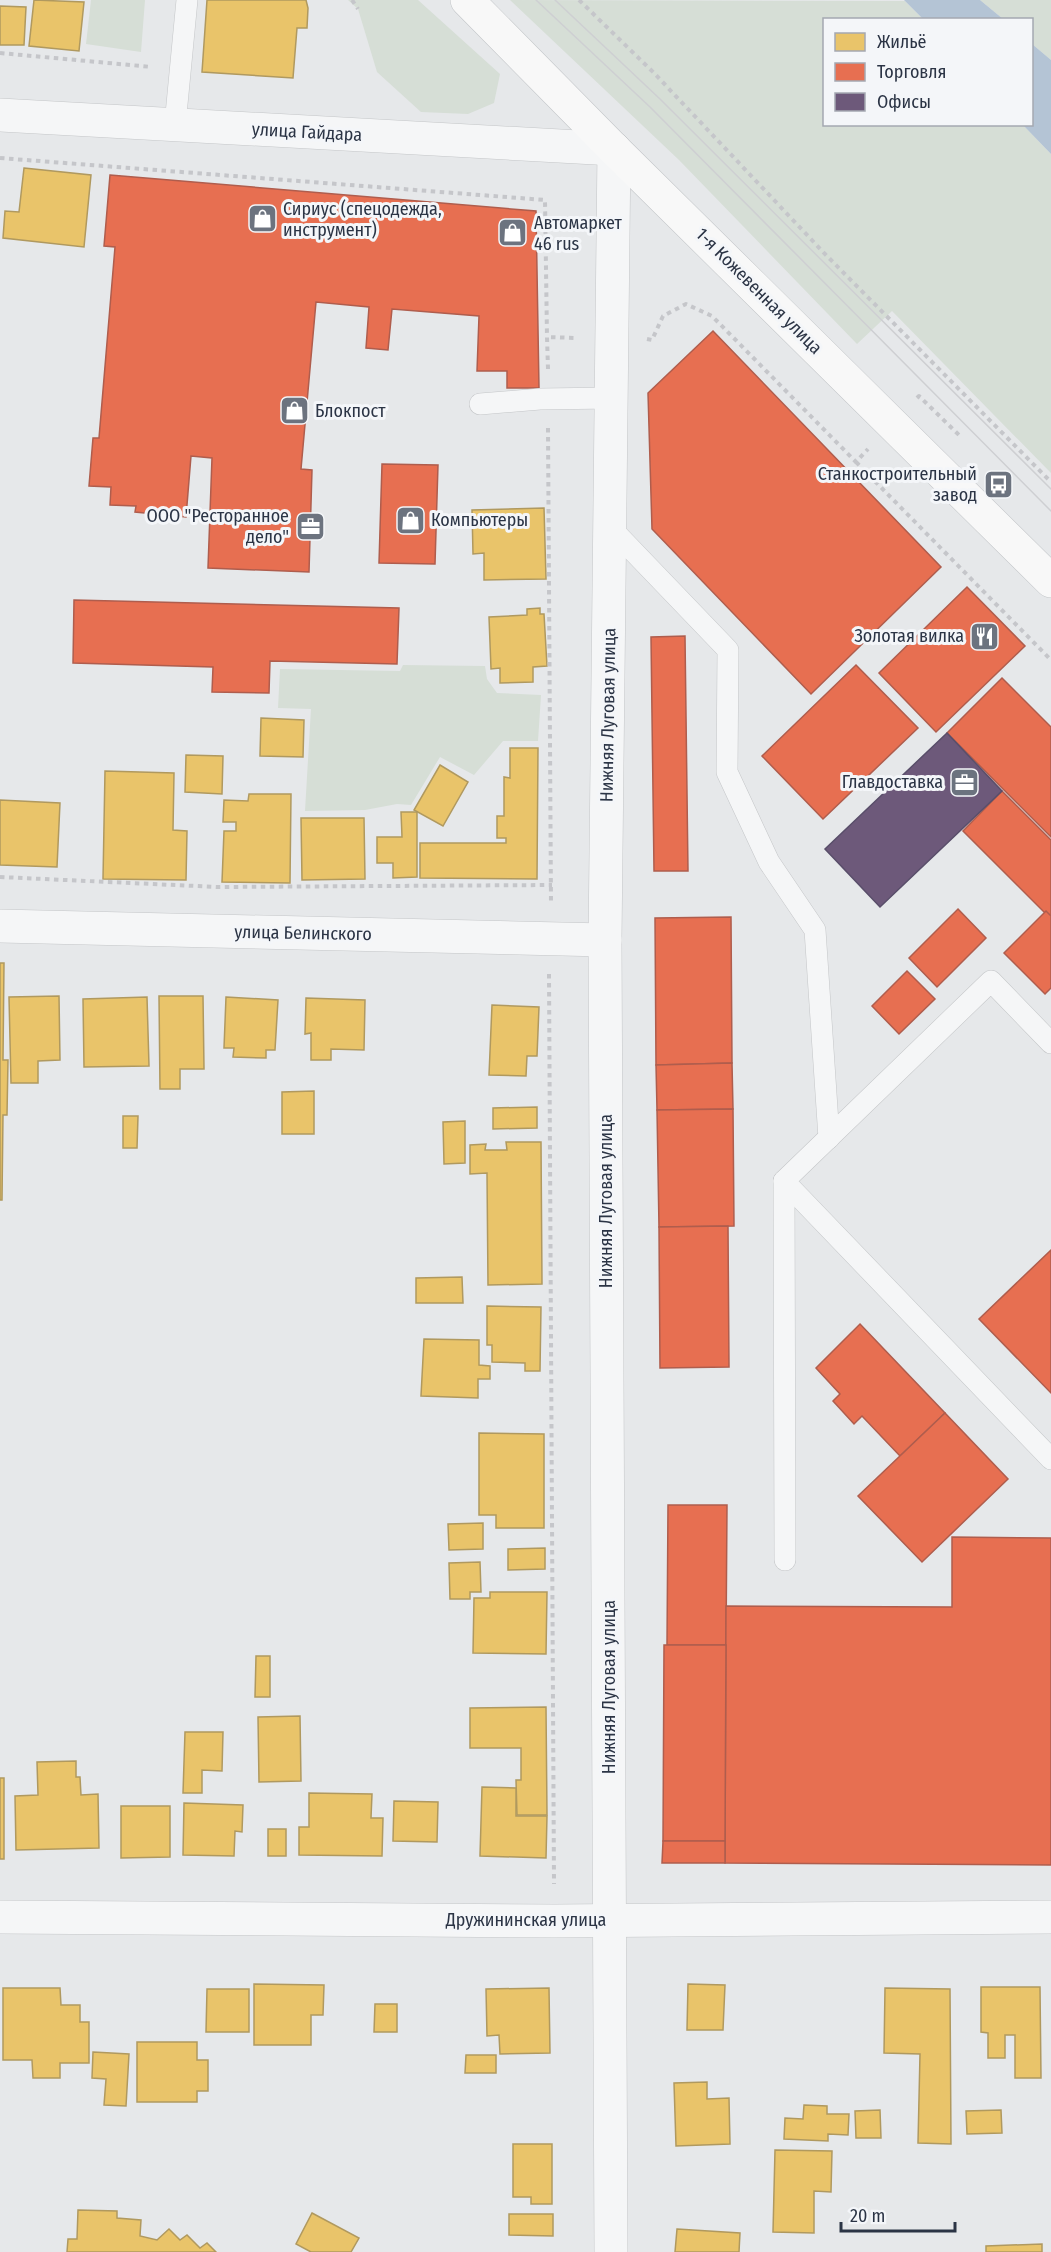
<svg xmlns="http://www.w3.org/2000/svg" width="1051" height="2252" viewBox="0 0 1051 2252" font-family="'Fira Sans Condensed',sans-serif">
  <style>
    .green { fill: #d6ded6 }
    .water { fill: #b4c4d5 }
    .homes { fill: #e9c46a; stroke: #b0995f; stroke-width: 1.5 }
    .shops { fill: #e76f51; stroke: #af5d4d; stroke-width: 1.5 }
    .offices { fill: #6d597a; stroke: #594e6a; stroke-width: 1.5 }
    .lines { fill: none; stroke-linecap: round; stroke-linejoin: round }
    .service-casing { stroke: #c4c6c8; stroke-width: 22 }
    .minor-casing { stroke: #c4c6c8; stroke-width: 34 }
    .tertiary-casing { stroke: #c4c6c8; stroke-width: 34 }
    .primary-casing { stroke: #c2c5c8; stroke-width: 34 }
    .path { stroke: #c5c6ca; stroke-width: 4; stroke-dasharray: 4.5 4.5; stroke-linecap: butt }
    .service { stroke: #f5f6f7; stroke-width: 21 }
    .minor { stroke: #f5f6f7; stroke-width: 33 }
    .tertiary { stroke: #f5f6f7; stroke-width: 33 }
    .primary { stroke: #f8f8f8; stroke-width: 33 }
    .tram { stroke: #cecfd2; stroke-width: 1.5 }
    .labels { text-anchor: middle; stroke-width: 6; stroke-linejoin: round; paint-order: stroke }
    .street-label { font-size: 18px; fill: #2b3445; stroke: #f4f6f9 }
    .poi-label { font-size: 18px; fill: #2b3445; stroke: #f4f6f9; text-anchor: start }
  </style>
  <rect width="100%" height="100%" fill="#e6e8ea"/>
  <!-- green -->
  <g class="green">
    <polygon points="91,0 145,0 141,52 86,44"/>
    <polygon points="348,0 418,0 500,74 494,103 468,114 421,112 377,72 358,9"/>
    <polygon points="510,0 905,1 923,19 824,20 824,124 1023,125 1051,154 1051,473 892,311 857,344 679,160"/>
    <polygon points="980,0 1051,0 1051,60 1032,44 1032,20 1003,19"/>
    <polygon points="403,665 485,666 487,679 497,693 541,695 538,741 503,741 474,775 440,757 411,805 397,804 365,810 305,811 311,709 278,708 280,669 400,671"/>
  </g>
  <!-- water -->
  <g class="water">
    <polygon points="904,0 980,0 1003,19 923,19"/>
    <polygon points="1032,44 1051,60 1051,154 1023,125 1032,124"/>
  </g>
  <!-- homes -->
  <g class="homes">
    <polygon points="34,0 84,2 79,51 29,46"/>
    <polygon points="207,0 306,0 308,8 307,28 297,28 293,78 202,72"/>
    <polygon points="0,6 26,7 24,45 0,45"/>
    <polygon points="24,168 91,175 84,247 3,238 5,211 19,212"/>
    <polygon points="544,508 546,579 484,580 484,553 473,554 472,510"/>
    <polygon points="540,608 540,614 544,614 547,666 533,667 533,682 500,683 500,668 491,669 489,617 527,615 527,609"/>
    <polygon points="261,718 304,720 303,757 260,756"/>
    <polygon points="510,748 538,748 537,879 420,878 420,843 506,843 506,838 497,838 497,816 504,816 504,777 510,778"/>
    <polygon points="186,755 223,756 222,794 185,792"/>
    <polygon points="440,765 468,782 443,826 414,810"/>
    <polygon points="105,771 174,773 173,830 187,831 186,880 103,879"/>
    <polygon points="249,794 291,794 290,883 222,882 224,831 236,831 236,822 223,822 224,800 248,801"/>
    <polygon points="0,800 60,803 57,867 0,865"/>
    <polygon points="401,812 417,812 417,877 393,878 393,863 377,863 377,837 402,837"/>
    <polygon points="301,818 364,818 365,879 302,880"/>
    <polygon points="0,963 4,963 3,1060 8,1060 7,1115 3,1115 2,1200 0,1200"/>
    <polygon points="59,996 60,1060 38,1061 38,1083 11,1083 9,997"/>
    <polygon points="159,996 203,996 204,1069 180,1069 180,1089 160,1089"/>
    <polygon points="147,997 149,1066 84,1067 83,999"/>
    <polygon points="226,997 278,1000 275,1050 266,1050 266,1058 233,1057 234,1048 224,1048"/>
    <polygon points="306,998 365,1000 364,1050 331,1049 331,1060 311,1060 311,1033 305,1034"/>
    <polygon points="492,1005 539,1007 537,1056 527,1056 526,1076 489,1075"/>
    <polygon points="314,1091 314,1134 282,1134 282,1092"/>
    <polygon points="537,1107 537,1128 493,1129 493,1108"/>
    <polygon points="123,1116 138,1116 137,1148 123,1148"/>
    <polygon points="465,1121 465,1163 444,1164 443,1122"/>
    <polygon points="506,1142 541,1142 542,1284 488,1285 487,1173 470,1174 470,1145 486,1144 485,1150 507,1150"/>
    <polygon points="462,1277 463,1303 416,1303 416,1278"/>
    <polygon points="487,1306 541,1307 540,1371 525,1371 525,1363 492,1362 492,1345 487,1345"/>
    <polygon points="424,1339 479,1340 479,1365 490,1366 490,1379 478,1379 478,1398 421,1396"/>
    <polygon points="479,1433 544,1434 544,1528 496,1528 496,1515 479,1515"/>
    <polygon points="483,1523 483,1549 449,1550 448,1524"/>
    <polygon points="545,1548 545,1569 508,1570 508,1549"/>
    <polygon points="480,1562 481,1592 470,1592 470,1599 450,1599 449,1563"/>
    <polygon points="490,1592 547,1592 546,1654 473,1653 474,1598 490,1598"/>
    <polygon points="256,1656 270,1656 270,1697 255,1697"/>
    <polygon points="546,1707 547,1815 517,1815 516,1780 521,1780 521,1748 470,1748 470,1708"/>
    <polygon points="300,1716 301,1781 259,1782 258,1717"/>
    <polygon points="185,1732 223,1732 222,1771 202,1770 202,1793 183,1793"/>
    <polygon points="76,1761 76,1777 80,1777 81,1795 98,1794 99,1848 16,1850 15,1796 38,1795 37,1762"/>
    <rect x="0" y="1778" width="4" height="81"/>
    <polygon points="482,1787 516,1788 516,1816 547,1816 546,1858 480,1856"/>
    <polygon points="309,1793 372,1794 371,1818 383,1818 382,1856 299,1855 299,1827 309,1827"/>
    <polygon points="394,1801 438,1802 437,1842 393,1841"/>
    <polygon points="184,1803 243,1805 242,1832 235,1831 234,1856 183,1855"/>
    <polygon points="121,1806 170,1806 170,1857 121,1858"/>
    <rect x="268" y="1829" width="18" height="27"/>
    <polygon points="254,1984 324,1985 323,2015 311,2015 311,2045 254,2045"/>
    <polygon points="688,1984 725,1985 723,2030 687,2030"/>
    <polygon points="981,1987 1040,1987 1041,2078 1015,2078 1015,2035 1005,2035 1005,2058 988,2058 988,2033 981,2032"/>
    <polygon points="3,1988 60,1988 61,2005 80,2005 80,2022 89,2022 89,2063 60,2063 60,2078 33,2078 32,2060 3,2060"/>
    <polygon points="549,1988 550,2053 500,2054 499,2035 487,2036 486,1989"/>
    <polygon points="885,1988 950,1989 951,2144 918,2143 920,2054 884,2053"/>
    <polygon points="207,1989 249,1989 249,2032 206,2032"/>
    <polygon points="375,2004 397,2004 397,2032 374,2032"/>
    <polygon points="137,2042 197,2042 197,2060 208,2060 208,2091 197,2091 197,2102 137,2102"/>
    <polygon points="93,2052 129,2054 126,2106 104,2105 106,2079 92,2078"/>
    <polygon points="466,2055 496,2055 496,2073 465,2073"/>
    <polygon points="707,2082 707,2099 729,2098 730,2144 676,2146 674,2083"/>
    <polygon points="804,2105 827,2106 827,2114 849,2114 848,2135 828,2134 828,2141 784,2139 785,2118 803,2119"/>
    <polygon points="880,2110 881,2138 856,2138 855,2111"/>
    <polygon points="1001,2110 1002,2133 967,2134 966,2111"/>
    <polygon points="513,2144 552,2144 552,2204 531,2204 531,2197 513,2197"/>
    <polygon points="775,2150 832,2151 831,2192 814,2191 814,2233 773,2232"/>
    <polygon points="78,2210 117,2211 117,2218 141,2220 140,2236 157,2240 169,2229 180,2240 187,2235 200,2248 207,2243 216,2252 67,2252 68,2239 77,2239"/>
    <polygon points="312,2213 359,2238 351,2252 311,2252 296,2244"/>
    <polygon points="509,2214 553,2214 553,2236 509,2235"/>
    <polygon points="677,2229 740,2233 739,2252 675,2252"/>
    <polygon points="1042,2244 1042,2252 986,2252 986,2246"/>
  </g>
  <!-- shops -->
  <g class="shops">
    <polygon points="110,175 536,211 539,388 507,388 507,371 477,371 479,316 392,309 388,350 366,348 369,307 316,302 301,469 312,470 309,572 208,568 212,458 191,456 186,517 135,512 136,506 110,505 111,487 89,486 93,438 99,438 115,247 104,246"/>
    <polygon points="713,331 941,567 811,694 652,529 648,393"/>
    <polygon points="382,464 438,465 435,564 379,563"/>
    <polygon points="967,587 1025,646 936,732 879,673"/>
    <polygon points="74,600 399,608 397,664 270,661 269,693 212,692 213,667 73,663"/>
    <polygon points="685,636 688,871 654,871 651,637"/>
    <polygon points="856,665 918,728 823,819 762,756"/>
    <polygon points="1002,678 1051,727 1051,837 947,733"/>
    <polygon points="1002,791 1051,840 1051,919 963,831"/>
    <polygon points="958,909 986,938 937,987 909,958"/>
    <polygon points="1046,911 1051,916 1051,988 1045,994 1004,953"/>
    <polygon points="731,917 732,1063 656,1065 655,918"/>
    <polygon points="907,971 935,999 899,1034 872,1006"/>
    <polygon points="732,1063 733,1109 657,1110 656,1065"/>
    <polygon points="733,1109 734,1226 659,1227 657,1110"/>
    <polygon points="728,1226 729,1367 660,1368 659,1227"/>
    <polygon points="1051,1250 1051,1393 979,1319"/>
    <polygon points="860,1324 945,1413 900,1456 862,1416 854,1424 833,1401 840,1394 816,1368"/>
    <polygon points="945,1413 1008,1479 922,1562 858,1496"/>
    <polygon points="668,1505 727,1505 726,1645 667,1645"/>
    <polygon points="952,1537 1051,1538 1051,1865 725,1863 726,1606 952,1607"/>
    <polygon points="664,1645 726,1645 725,1841 663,1841"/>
    <polygon points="663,1841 725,1841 725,1863 662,1863"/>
  </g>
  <!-- offices -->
  <polygon class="offices" points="947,733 1002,791 880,907 825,849"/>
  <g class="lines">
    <defs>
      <g id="service">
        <polyline points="175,125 187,0"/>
        <polyline points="480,404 540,399 612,398"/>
        <polyline points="610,527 728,650 727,772 769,862 815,930 829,1138"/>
        <polyline points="1051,1043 991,981 784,1181 1051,1459"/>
        <polyline points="784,1181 785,1560"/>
      </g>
      <g id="minor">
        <polyline points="0,926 605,940"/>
        <polyline points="611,2252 605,940 614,149"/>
      </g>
      <g id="tertiary">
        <polyline points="0,115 614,149"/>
        <polyline points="0,1917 555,1921 1051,1917"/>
      </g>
      <polyline id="primary" points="467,0 614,149 1051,581"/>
    </defs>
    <!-- service casing -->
    <use href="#service" class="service-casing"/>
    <!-- minor casing -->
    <use href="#minor" class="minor-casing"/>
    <!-- tertiary casing -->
    <use href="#tertiary" class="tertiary-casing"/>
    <!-- primary casing -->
    <use href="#primary" class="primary-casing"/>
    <!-- path -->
    <g class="path">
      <polyline points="352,0 358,9"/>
      <polyline points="579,0 654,73 825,254 1051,482"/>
      <polyline points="0,53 152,67"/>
      <polyline points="0,158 545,200 547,337"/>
      <polyline points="647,339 652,340 663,316 686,304 712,316 856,462 868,449"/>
      <polyline points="548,369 547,337 577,338"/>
      <polyline points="917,398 919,396 960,436"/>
      <polyline points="548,428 551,903"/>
      <polyline points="856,462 1051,660"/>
      <polyline points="0,877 218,887 552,885"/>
      <polyline points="549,974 554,1884"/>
    </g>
    <!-- service -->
    <use href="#service" class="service"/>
    <!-- minor -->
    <use href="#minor" class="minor"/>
    <!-- tertiary -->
    <use href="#tertiary" class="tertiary"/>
    <!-- primary -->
    <use href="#primary" class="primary"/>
    <!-- tram -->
    <g class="tram">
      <polyline points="536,0 650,107 1051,511"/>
      <polyline points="555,0 660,99 1051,489"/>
    </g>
  </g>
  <!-- icons -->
  <defs>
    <symbol id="shop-square" viewBox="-11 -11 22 22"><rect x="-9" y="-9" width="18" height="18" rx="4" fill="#6c737f" stroke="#f4f6f9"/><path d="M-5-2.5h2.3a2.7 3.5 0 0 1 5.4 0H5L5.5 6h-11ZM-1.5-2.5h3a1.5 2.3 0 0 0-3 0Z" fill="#fff"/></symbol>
    <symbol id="bus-square" viewBox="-11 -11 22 22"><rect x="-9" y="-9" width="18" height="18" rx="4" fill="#6c737f" stroke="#f4f6f9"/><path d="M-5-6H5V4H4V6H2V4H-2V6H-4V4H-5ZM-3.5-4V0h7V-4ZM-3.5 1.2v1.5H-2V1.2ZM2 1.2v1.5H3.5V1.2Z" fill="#fff"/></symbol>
    <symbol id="office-square" viewBox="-11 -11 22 22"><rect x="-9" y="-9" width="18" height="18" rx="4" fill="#6c737f" stroke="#f4f6f9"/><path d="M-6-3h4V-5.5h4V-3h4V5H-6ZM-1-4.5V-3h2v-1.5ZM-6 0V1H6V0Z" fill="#fff"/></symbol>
    <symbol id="restaurant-square" viewBox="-11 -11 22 22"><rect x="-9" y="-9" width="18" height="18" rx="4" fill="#6c737f" stroke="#f4f6f9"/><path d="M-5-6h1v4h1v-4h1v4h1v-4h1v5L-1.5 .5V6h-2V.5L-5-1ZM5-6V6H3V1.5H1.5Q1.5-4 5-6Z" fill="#fff"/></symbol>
  </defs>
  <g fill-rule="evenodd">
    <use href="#shop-square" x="246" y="202" width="33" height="33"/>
    <use href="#shop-square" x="496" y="216" width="33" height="33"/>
    <use href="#shop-square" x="278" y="394" width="33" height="33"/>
    <use href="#bus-square" x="982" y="468" width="33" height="33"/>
    <use href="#shop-square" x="394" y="504" width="33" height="33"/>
    <use href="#office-square" x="294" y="510" width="33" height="33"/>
    <use href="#restaurant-square" x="968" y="620" width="33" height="33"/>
    <use href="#office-square" x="948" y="766" width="33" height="33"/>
  </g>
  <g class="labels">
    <!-- street labels -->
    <g class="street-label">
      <text transform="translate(307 132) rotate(3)" y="6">улица Гайдара</text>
      <text transform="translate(759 291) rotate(45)" y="6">1-я Кожевенная улица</text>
      <text transform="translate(608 715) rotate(-89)" y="6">Нижняя Луговая улица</text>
      <text transform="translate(303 933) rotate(1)" y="6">улица Белинского</text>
      <text transform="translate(606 1201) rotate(-90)" y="6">Нижняя Луговая улица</text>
      <text transform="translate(609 1687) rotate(-90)" y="6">Нижняя Луговая улица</text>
      <text x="526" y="1926">Дружининская улица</text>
    </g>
    <!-- poi labels -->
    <g class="poi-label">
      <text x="283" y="215">Сириус (спецодежда,<tspan x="283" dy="21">инструмент)</tspan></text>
      <text x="534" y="229">Автомаркет<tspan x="534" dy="21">46 rus</tspan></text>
      <text x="315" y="417">Блокпост</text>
      <text x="977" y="480" text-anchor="end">Станкостроительный<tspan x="977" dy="21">завод</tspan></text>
      <text x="289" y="522" text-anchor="end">ООО "Ресторанное<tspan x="289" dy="21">дело"</tspan></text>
      <text x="431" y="526">Компьютеры</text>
      <text x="964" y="642" text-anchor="end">Золотая вилка</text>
      <text x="943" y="788" text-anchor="end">Главдоставка</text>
    </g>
  </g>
  <!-- legend -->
  <rect x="823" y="18" width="210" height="108" fill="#f4f6f9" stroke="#a4a8b1" stroke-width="1.5"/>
  <rect x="835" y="33" width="30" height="18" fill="#e9c46a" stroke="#a4a8b1" stroke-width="1.5"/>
  <text x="877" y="48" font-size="18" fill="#2b3445">Жильё</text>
  <rect x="835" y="63" width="30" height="18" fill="#e76f51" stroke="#a4a8b1" stroke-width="1.5"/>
  <text x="877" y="78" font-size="18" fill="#2b3445">Торговля</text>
  <rect x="835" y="93" width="30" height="18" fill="#6d597a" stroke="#a4a8b1" stroke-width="1.5"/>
  <text x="877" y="108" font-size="18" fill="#2b3445">Офисы</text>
  <!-- scale -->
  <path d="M841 2222v9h114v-9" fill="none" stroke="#2b3445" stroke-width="3"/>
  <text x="850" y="2222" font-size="18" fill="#2b3445" stroke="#f4f6f9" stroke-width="4.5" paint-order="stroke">20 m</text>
</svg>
